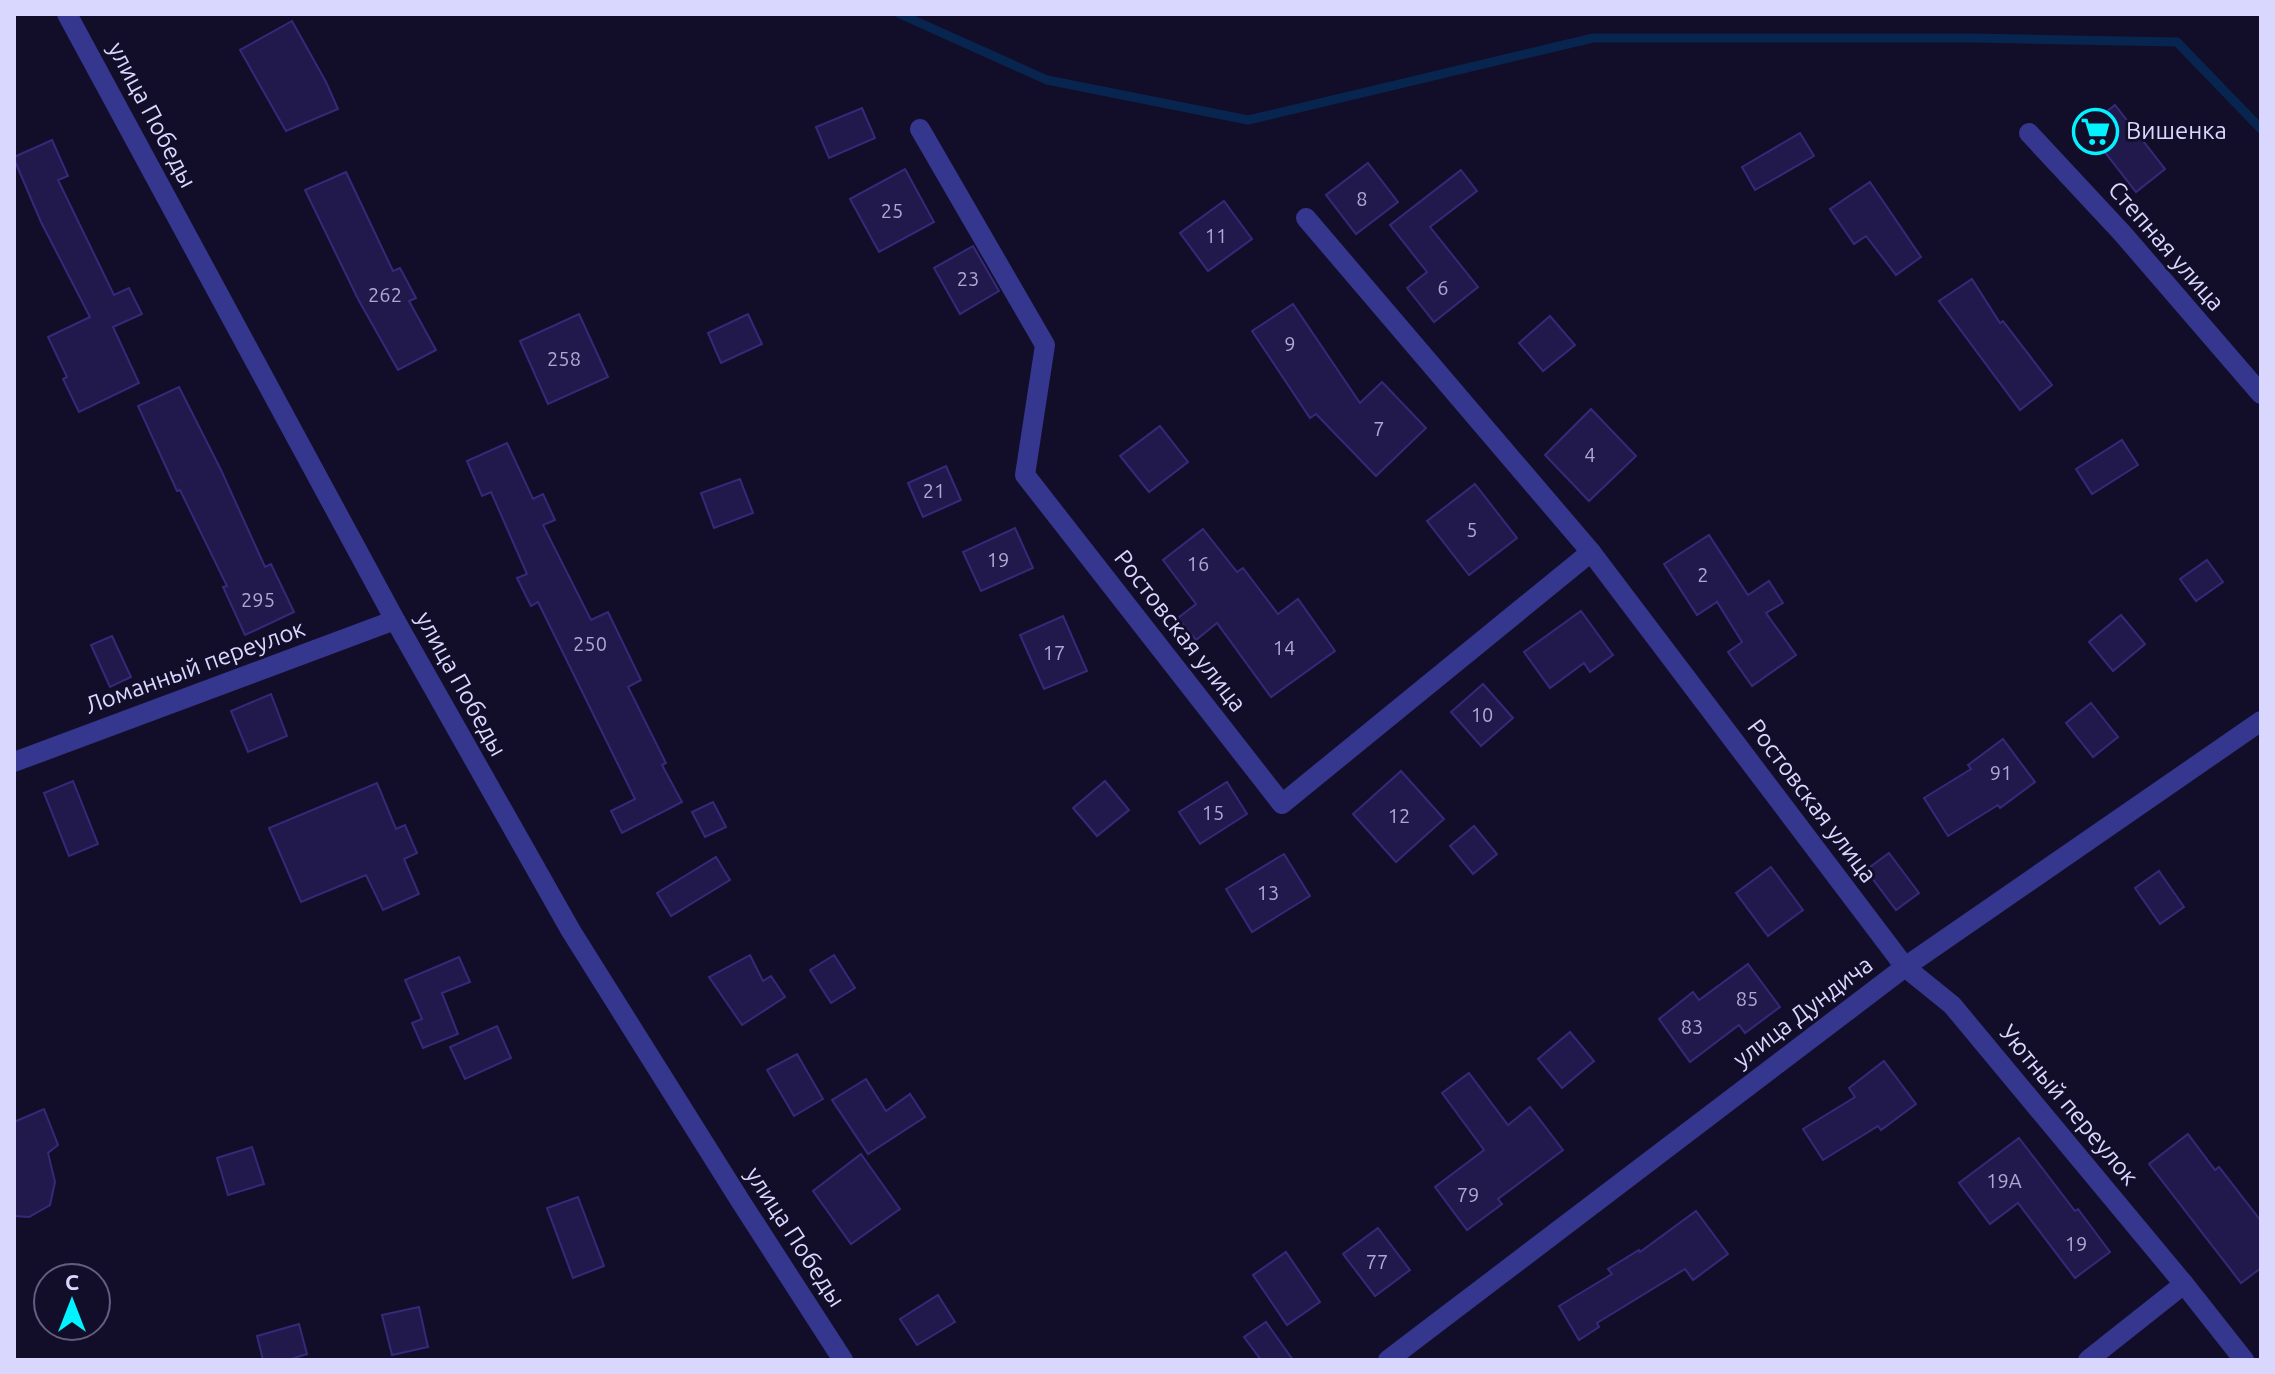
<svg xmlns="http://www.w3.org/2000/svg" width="2275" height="1374" viewBox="0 0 2275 1374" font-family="Ubuntu,sans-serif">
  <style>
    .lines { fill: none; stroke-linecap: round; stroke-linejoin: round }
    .stream { stroke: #08254f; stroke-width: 9 }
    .building { fill: #21194c; stroke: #35297a; stroke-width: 2 }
    .minor { stroke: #35368d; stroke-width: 20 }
    .tertiary { stroke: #35368d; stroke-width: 20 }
    .labels { text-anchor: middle; stroke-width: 6; stroke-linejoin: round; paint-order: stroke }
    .number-label { font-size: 20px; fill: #aca8d2 }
    .street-label { font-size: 24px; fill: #dad7ff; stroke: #120e2a }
    .poi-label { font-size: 24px; fill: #dad7ff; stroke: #120e2a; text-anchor: start }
  </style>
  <rect width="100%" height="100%" fill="#120e2a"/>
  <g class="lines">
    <!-- stream -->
    <polyline class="stream" points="900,14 1047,80 1248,120 1593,38 1973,38 2177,42 2261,129"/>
  </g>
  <!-- building -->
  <g class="building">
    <polygon points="292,21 326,82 338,109 286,131 240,50"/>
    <polygon points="2115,105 2165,169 2136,192 2086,128"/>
    <polygon points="862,108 875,138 829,158 816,127"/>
    <polygon points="1800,133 1814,156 1755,190 1742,167"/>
    <polygon points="52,140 68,176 58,180 114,295 129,288 142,314 113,327 139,383 79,412 63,379 67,377 48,337 90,317 41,222 14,159 14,157"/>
    <polygon points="1368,163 1398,202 1356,234 1326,195"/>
    <polygon points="905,169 934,222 879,252 850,199"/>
    <polygon points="1461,170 1477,191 1430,227 1478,287 1434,322 1407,288 1427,272 1390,225"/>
    <polygon points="346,172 393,271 400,268 416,298 409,301 436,350 398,370 358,299 305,190"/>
    <polygon points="1870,182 1921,257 1896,275 1866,236 1854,244 1830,209"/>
    <polygon points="1224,201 1252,239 1208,271 1180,233"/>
    <polygon points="973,246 999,291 960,314 934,268"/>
    <polygon points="1972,279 2000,323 2003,321 2052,385 2020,410 1939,301"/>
    <polygon points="1293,304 1360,403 1382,382 1426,428 1376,476 1316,414 1310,418 1252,331"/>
    <polygon points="579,314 608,377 548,404 520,341"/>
    <polygon points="748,314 762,344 721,363 708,333"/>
    <polygon points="1550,316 1575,345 1543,371 1519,343"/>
    <polygon points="179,387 221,470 265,567 271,564 294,612 245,635 223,587 227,586 180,490 177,491 138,406"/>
    <polygon points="1591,409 1636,456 1589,501 1545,455"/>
    <polygon points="1160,426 1188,462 1149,492 1120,456"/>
    <polygon points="2122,440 2138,465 2092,494 2076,469"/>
    <polygon points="507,443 533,499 543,494 555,520 543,525 591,620 608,612 641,680 628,687 666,763 662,765 682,802 622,833 611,811 635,799 538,602 531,606 517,578 527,574 491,492 482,496 467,461"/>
    <polygon points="946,466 961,500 923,517 908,483"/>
    <polygon points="740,479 753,513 714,528 701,493"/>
    <polygon points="1475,484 1517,538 1469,575 1427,521"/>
    <polygon points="1015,528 1033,568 981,591 963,552"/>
    <polygon points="1203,529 1237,572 1243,568 1278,614 1298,599 1335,651 1271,697 1217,623 1196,640 1178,618 1196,604 1163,560"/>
    <polygon points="1709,535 1748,595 1769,581 1783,603 1766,613 1796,655 1752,686 1728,652 1742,642 1717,602 1697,615 1664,564"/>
    <polygon points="2207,560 2223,582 2196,601 2180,579"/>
    <polygon points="1581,611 1613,655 1590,672 1584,663 1550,688 1524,652"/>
    <polygon points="2121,615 2145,644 2113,671 2089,642"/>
    <polygon points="1063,616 1087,671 1044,689 1020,635"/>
    <polygon points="112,636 131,677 110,687 91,645"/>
    <polygon points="1483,684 1513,718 1481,746 1451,712"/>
    <polygon points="271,694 287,736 248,752 231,711"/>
    <polygon points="2091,703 2118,737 2093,757 2066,723"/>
    <polygon points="2003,739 2035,782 2000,808 1998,805 1948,836 1924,798 1971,769 1968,765"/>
    <polygon points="1401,771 1444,819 1396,862 1353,814"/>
    <polygon points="73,781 98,844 69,856 44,793"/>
    <polygon points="1105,781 1129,810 1097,836 1073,808"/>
    <polygon points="1227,782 1247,814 1200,844 1179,812"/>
    <polygon points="377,783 396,829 405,825 417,853 404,859 419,894 383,910 366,875 301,902 269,828"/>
    <polygon points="713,802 726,827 705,837 692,812"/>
    <polygon points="1474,826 1497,854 1473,874 1450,846"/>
    <polygon points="1889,853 1919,893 1896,910 1866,870"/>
    <polygon points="1284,854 1310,896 1252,932 1226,889"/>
    <polygon points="716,857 730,880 671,916 657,893"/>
    <polygon points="1771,867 1803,910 1768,936 1736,893"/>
    <polygon points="2159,871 2184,907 2160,924 2135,888"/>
    <polygon points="750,955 763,981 771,976 785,997 742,1025 709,977"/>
    <polygon points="834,955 855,988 831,1003 810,970"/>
    <polygon points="459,957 470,982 442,993 458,1034 423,1048 412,1023 422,1019 405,980"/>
    <polygon points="1748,964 1780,1007 1745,1033 1739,1025 1690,1062 1659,1019 1693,992 1699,1000"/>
    <polygon points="497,1026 511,1058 465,1079 450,1047"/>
    <polygon points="1570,1032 1594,1061 1562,1088 1538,1059"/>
    <polygon points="797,1054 823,1099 794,1116 767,1070"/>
    <polygon points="1884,1061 1916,1104 1881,1130 1878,1126 1823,1160 1803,1129 1855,1097 1849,1088"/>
    <polygon points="1469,1073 1508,1125 1530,1107 1563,1150 1498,1199 1502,1204 1467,1230 1435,1187 1484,1150 1442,1093"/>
    <polygon points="866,1079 886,1111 910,1094 925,1117 868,1154 832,1100"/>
    <polygon points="44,1109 58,1145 48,1153 55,1182 50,1205 29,1217 14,1216 14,1122"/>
    <polygon points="2188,1134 2215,1170 2219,1167 2261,1221 2261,1268 2241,1283 2149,1164"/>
    <polygon points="2019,1138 2075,1211 2078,1209 2110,1252 2075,1278 2018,1203 1990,1224 1959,1183"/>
    <polygon points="252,1147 264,1184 228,1195 217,1158"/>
    <polygon points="861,1154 900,1209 851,1244 813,1191"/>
    <polygon points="578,1197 604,1266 573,1278 547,1208"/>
    <polygon points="1696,1211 1728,1254 1693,1280 1685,1269 1597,1323 1599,1327 1579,1340 1559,1306 1612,1274 1608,1269 1639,1250 1640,1252"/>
    <polygon points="1378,1228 1410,1270 1375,1296 1343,1254"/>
    <polygon points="1286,1252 1320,1302 1287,1325 1253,1275"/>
    <polygon points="938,1295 955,1322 917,1345 900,1319"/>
    <polygon points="419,1307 428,1347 392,1355 382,1315"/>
    <polygon points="1266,1322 1293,1360 1261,1360 1244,1337"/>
    <polygon points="299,1324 307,1354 288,1360 263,1360 257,1336"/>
  </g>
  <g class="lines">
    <!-- minor -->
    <g class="minor">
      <polyline points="920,129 1045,345 1025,475 1282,804 1591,552"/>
      <polyline points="2029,133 2123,234 2261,394"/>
      <polyline points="1306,218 1591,552 1905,967 1952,1005 2184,1284 2244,1360"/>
      <polyline points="14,762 395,620"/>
      <polyline points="1388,1360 1905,967 2261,721"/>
      <polyline points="2088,1360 2184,1284"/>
    </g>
    <!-- tertiary -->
    <polyline class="tertiary" points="67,14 395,620 571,931 741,1202 843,1360"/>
  </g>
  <!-- icons -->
  <defs>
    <symbol id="supermarket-ring" viewBox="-11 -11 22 22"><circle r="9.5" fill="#120e2a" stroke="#03f2ff" stroke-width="1.5"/><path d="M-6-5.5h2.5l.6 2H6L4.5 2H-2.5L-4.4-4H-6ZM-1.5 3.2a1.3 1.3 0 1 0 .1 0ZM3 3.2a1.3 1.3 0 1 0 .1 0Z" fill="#03f2ff"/></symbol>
  </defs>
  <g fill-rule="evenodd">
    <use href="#supermarket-ring" x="2070" y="106" width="51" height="51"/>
  </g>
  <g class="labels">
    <!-- number labels -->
    <g class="number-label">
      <text x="1362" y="206">8</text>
      <text x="892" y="218">25</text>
      <text x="1216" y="243">11</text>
      <text x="968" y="286">23</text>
      <text x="1443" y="295">6</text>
      <text x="385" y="302">262</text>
      <text x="1290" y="351">9</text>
      <text x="564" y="366">258</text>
      <text x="1379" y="436">7</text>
      <text x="1590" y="462">4</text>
      <text x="934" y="498">21</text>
      <text x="1472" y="537">5</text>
      <text x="998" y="567">19</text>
      <text x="1198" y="571">16</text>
      <text x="1703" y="582">2</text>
      <text x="258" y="607">295</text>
      <text x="590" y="651">250</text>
      <text x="1284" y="655">14</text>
      <text x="1054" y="660">17</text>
      <text x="1482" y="722">10</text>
      <text x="2001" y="780">91</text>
      <text x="1213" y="820">15</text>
      <text x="1399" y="823">12</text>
      <text x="1268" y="900">13</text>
      <text x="1747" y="1006">85</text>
      <text x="1692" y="1034">83</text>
      <text x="2004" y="1188">19А</text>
      <text x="1468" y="1202">79</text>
      <text x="2076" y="1251">19</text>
      <text x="1377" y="1269">77</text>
    </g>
    <!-- street labels -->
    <g class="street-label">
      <text transform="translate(152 115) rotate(62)" y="8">улица Победы</text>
      <text transform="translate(2166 246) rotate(49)" y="8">Степная улица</text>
      <text transform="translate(1180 631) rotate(52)" y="8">Ростовская улица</text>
      <text transform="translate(195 667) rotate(-20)" y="8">Ломанный переулок</text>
      <text transform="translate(461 684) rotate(61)" y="8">улица Победы</text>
      <text transform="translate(1812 801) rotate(53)" y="8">Ростовская улица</text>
      <text transform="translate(1803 1012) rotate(-37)" y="8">улица Дундича</text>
      <text transform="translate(2069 1105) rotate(50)" y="8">Уютный переулок</text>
      <text transform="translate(795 1237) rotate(57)" y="8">улица Победы</text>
    </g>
    <!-- poi labels -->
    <g class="poi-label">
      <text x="2126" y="139">Вишенка</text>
    </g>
  </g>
  <!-- border -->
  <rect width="2275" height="1374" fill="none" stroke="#dad7ff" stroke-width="32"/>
  <!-- north arrow -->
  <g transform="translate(72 1302)"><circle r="38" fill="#120e2a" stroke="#625e7f" stroke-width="2"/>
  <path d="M0-6L14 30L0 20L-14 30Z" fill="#03f2ff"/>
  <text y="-12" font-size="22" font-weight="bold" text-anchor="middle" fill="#dad7ff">С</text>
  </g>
</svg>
